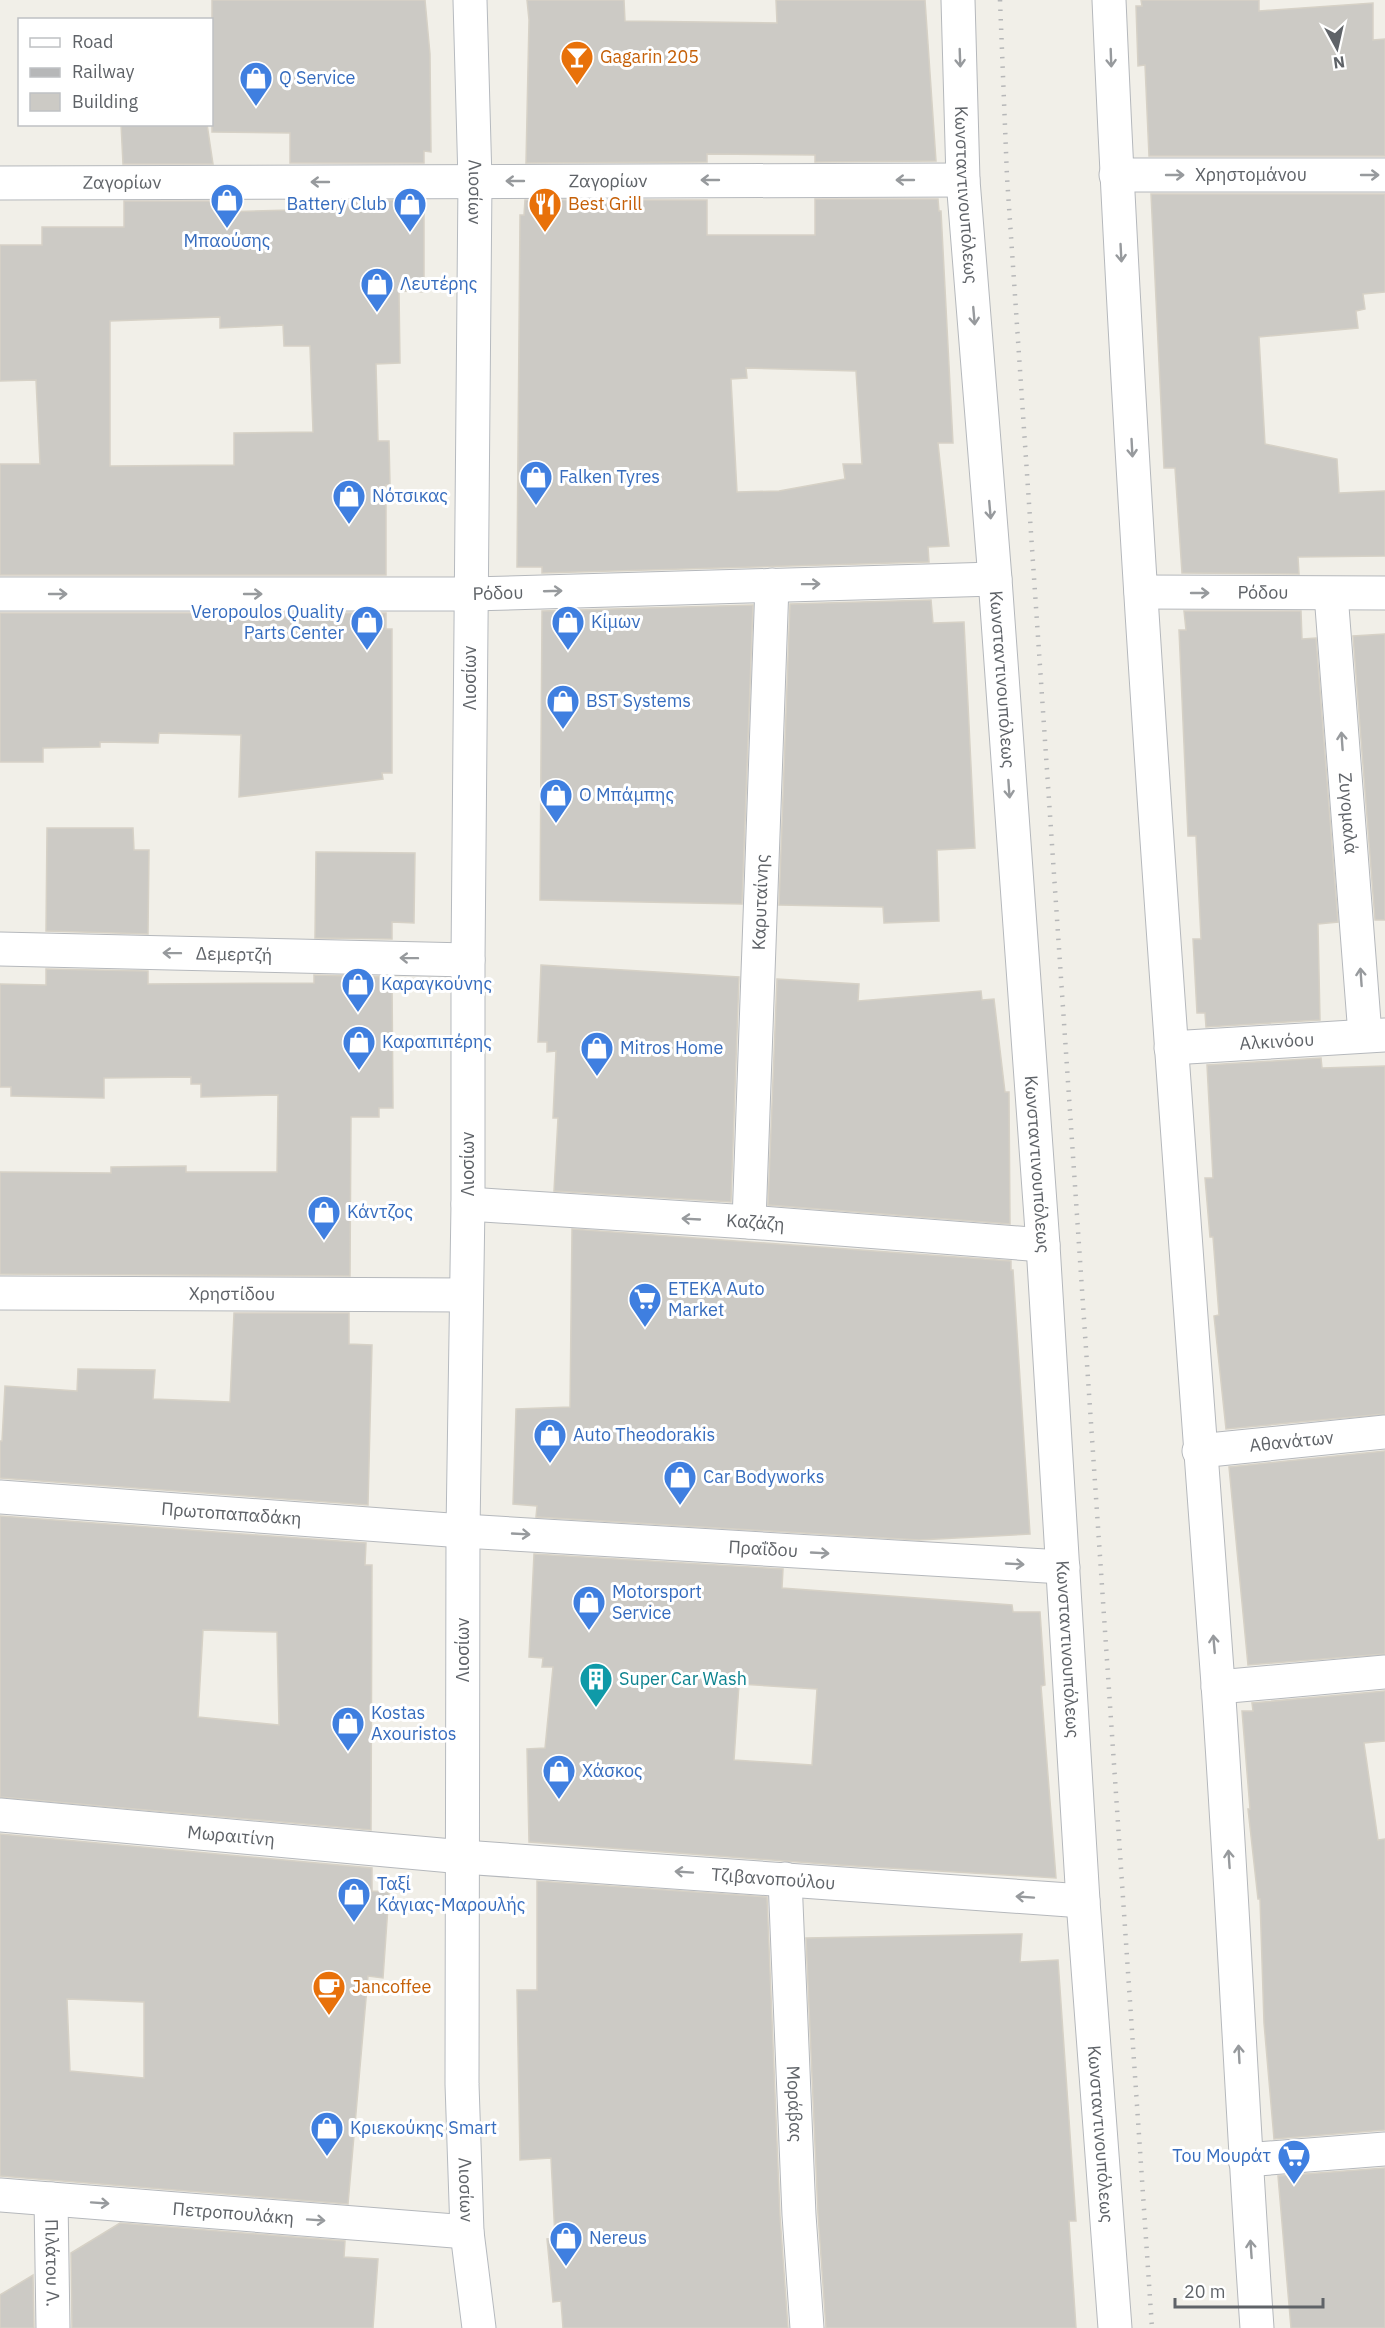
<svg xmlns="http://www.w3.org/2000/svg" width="1385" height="2328" viewBox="0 0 1385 2328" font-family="'IBM Plex Sans',sans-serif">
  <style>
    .building { fill: #cccac5; stroke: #d6d1c6; stroke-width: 1.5; fill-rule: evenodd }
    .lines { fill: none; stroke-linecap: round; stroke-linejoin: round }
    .street-casing { stroke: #b5b8bc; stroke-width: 35 }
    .secondary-casing { stroke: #b6babf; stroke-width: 35 }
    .street { stroke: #fff; stroke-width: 33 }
    .secondary { stroke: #fff; stroke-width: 33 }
    .rail { stroke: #b6b7b8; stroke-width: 4.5; stroke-dasharray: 1.5 8; stroke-linecap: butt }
    .oneway { stroke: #979a9d }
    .labels { text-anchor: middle; stroke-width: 6; stroke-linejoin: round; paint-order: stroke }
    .food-label { font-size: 18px; fill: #c56008; stroke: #fff; text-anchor: start }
    .shop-label { font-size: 18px; fill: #366cbe; stroke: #fff; text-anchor: start }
    .street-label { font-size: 18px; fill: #5f6368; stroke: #fff }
    .culture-label { font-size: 18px; fill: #0d838f; stroke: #fff; text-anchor: start }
  </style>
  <rect width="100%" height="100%" fill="#f1efe8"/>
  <!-- building -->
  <g class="building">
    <polygon points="212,0 425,0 430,54 431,152 424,151 424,163 290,163 290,133 212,132"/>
    <polygon points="527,0 624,0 625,21 777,23 776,0 925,0 936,161 815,162 815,155 707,154 707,162 526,163 529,20"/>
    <polygon points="1141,0 1259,0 1259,11 1373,3 1373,40 1385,39 1385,156 1149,156 1145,65 1138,66 1136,6 1142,6"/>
    <polygon points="121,124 207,124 213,164 123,164"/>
    <polygon points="1151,194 1385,194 1385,292 1363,294 1365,309 1356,311 1358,328 1259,337 1265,444 1337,459 1339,493 1385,491 1385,556 1298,557 1299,574 1182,573 1175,468 1164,468"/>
    <path d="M815 199H938L939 211H941L953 443H938L949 546 928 547 929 562 542 573V567H517L520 215H524L525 200H707V235H815ZM746 368 856 371 862 464H843L845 479 779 491 737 492 731 379 747 378Z"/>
    <path d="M424 200V292L399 291 400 363 376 364 378 441H389L390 485H386V575H0V464H40L36 380 0 381V245H42V227H124V201H218L219 212 291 210V201ZM220 317V328L283 325 284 346H310L313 432 234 433V465L110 466V321Z"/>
    <polygon points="931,600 933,623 964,622 975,848 937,850 939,921 884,923 883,907 779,905 790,604"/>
    <polygon points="753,605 742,904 540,900 542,611"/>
    <polygon points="1184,611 1301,611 1302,639 1316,638 1338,922 1318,924 1320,1020 1206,1027 1205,1013 1197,1013 1193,939 1201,939 1196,836 1188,836 1179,630 1186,630"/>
    <polygon points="0,613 386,613 386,629 392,629 392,773 382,773 383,779 239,797 241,735 159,733 158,743 100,742 100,747 43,748 43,762 0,762"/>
    <polygon points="1385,634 1385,920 1375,920 1353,636"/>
    <polygon points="47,828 133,828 134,850 149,850 148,934 46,931"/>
    <polygon points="316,852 415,853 414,923 392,922 392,939 315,938"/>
    <polygon points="541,965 739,977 731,1202 554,1191 558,1118 553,1118 556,1051 547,1052 547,1042 538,1042"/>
    <polygon points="46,969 148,971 148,984 314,983 314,975 392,977 393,1108 379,1108 379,1117 351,1117 350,1276 0,1274 0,1172 111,1173 111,1167 186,1166 186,1172 277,1172 278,1095 201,1097 201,1084 191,1084 191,1077 104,1078 104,1098 11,1096 11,1087 0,1087 0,984 46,985"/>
    <polygon points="777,979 859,984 858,1001 981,991 982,1000 994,999 1005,1092 1009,1092 1010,1224 768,1205"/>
    <polygon points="1321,1058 1322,1068 1385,1066 1385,1414 1226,1429 1214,1316 1219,1315 1213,1237 1210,1237 1205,1178 1213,1178 1207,1065"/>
    <polygon points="572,1229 1011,1261 1011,1270 1013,1270 1030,1534 919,1540 536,1517 537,1506 513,1504 516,1409 570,1407"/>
    <polygon points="234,1313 349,1313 349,1344 372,1345 368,1505 0,1478 0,1441 2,1441 5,1386 77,1391 78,1369 155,1370 153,1399 230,1402"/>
    <polygon points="1385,1451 1385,1654 1248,1665 1229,1467"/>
    <path d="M0 1516 366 1543 365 1565H372L371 1830 0 1797ZM203 1630 277 1632 279 1725 198 1717Z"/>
    <path d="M534 1554 783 1569 782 1588 1012 1605 1013 1612H1040L1045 1685 1041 1686 1056 1878 838 1865 529 1842 527 1749 545 1748 553 1667H542L543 1658 529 1657ZM739 1684 817 1689 812 1765 734 1760Z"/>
    <polygon points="1385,1691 1385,1741 1364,1743 1378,1840 1385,1839 1385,2130 1274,2139 1264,2023 1260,1899 1258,1899 1248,1809 1250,1809 1242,1711 1253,1711 1252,1703"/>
    <path d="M0 1834 372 1868V1891L389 1892 383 1978 368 1976 348 2204 0 2176ZM67 1999 144 2002V2078L70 2071Z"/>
    <polygon points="537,1881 767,1897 780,2216 788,2328 563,2328 561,2301 553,2302 547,2239 555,2238 551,2158 520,2160 517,1990 537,1990"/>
    <polygon points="1022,1934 1020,1962 1058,1960 1076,2221 1069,2221 1076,2328 826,2328 818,2214 806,1938"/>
    <polygon points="1385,2168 1385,2328 1291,2328 1278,2176"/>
    <polygon points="120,2223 345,2241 344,2257 378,2259 373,2328 72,2328 71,2253"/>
    <polygon points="33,2275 34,2328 0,2328 0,2295"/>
  </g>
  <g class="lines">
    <defs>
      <g id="street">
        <path id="s1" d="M958 0 963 180 995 579 1043 1245 1083 1901 1115 2328"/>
        <path d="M1109 0C1133 562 1177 1123 1218 1684 1233 1899 1242 2114 1257 2328"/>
        <path id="s2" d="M1116 175H1385"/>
        <path id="s3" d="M0 183 963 180"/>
        <path id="s4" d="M1141 592 1385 593"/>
        <path id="s5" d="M0 594H471L995 579"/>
        <path id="s6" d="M1331 594 1365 1035"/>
        <path id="s7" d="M0 949 468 960"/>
        <path id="s8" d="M1171 1048 1385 1035"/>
        <path id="s9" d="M468 1204 749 1222 1043 1245"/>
        <path id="s10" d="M749 1222 772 585"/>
        <path id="s11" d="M0 1293 466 1295"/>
        <path id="s12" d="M1199 1451 1385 1432"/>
        <path id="s13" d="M0 1497 463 1531 1063 1567"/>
        <polyline points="1218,1687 1385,1672"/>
        <path id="s14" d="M0 1815 463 1857 1083 1901"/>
        <path id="s15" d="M785 1879 799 2215 807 2328"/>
        <polyline points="1245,2160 1385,2149"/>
        <path id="s16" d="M0 2195 467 2232"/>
        <path id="s17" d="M51 2199 53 2328"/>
      </g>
      <g id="secondary">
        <path id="s18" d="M470 0 475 181 468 960V1204L463 1531 462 2084 467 2232 479 2328"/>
      </g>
    </defs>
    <!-- street casing -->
    <use href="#street" class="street-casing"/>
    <!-- secondary casing -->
    <use href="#secondary" class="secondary-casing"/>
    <!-- street -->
    <use href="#street" class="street"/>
    <!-- secondary -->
    <use href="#secondary" class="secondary"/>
    <!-- rail -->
    <polyline class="rail" points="1000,0 1007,177 1152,2328"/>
  </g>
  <!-- one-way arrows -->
  <defs><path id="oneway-shaft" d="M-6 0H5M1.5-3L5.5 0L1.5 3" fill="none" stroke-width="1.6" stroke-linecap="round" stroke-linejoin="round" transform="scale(1.5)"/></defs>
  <g class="oneway">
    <use href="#oneway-shaft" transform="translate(960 58) rotate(88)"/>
    <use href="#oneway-shaft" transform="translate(1111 58) rotate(88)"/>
    <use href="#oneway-shaft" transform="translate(1175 175)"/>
    <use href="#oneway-shaft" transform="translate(1370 175)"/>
    <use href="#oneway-shaft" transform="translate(710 180) rotate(180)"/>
    <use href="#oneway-shaft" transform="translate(905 180) rotate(180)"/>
    <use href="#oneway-shaft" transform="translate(515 181) rotate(180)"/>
    <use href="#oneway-shaft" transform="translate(320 182) rotate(180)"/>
    <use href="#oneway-shaft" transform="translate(1121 253) rotate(87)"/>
    <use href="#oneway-shaft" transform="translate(974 316) rotate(85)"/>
    <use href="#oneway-shaft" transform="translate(1132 448) rotate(87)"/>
    <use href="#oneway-shaft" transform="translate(990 510) rotate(85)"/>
    <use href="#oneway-shaft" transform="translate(811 584) rotate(-1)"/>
    <use href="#oneway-shaft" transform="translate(553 591) rotate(-2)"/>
    <use href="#oneway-shaft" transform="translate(1200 593)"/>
    <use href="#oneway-shaft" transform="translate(58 594)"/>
    <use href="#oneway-shaft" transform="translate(253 594)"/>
    <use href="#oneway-shaft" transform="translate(1342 741) rotate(-94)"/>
    <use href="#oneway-shaft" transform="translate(1009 789) rotate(86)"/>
    <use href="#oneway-shaft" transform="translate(172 953) rotate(-179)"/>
    <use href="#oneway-shaft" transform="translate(409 958) rotate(-179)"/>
    <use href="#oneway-shaft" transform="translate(1361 977) rotate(-94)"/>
    <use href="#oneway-shaft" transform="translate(691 1219) rotate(-177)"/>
    <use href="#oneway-shaft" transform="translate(521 1534) rotate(3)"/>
    <use href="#oneway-shaft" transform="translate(820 1553) rotate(3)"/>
    <use href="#oneway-shaft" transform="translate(1015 1564) rotate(3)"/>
    <use href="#oneway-shaft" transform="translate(1214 1644) rotate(-95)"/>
    <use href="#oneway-shaft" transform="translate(1229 1859) rotate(-94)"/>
    <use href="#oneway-shaft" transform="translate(684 1872) rotate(-176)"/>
    <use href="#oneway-shaft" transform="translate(1025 1897) rotate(-176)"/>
    <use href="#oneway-shaft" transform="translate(1239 2054) rotate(-93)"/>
    <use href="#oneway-shaft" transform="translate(100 2203) rotate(4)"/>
    <use href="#oneway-shaft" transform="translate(316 2220) rotate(4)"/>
    <use href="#oneway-shaft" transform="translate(1251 2249) rotate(-94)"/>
  </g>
  <!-- icons -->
  <defs>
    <symbol id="bar-pin" viewBox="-11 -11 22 30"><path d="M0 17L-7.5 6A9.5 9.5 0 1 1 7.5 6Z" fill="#e8710a" stroke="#fff"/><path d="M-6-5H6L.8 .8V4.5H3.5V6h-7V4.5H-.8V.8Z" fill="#fff"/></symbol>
    <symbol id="shop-pin" viewBox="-11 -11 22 30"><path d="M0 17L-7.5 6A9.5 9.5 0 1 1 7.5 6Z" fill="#3f7fe0" stroke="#fff"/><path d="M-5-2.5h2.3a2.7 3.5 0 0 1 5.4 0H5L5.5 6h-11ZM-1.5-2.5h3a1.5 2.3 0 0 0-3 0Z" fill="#fff"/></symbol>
    <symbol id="restaurant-pin" viewBox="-11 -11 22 30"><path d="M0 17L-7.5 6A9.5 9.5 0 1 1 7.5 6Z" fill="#e8710a" stroke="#fff"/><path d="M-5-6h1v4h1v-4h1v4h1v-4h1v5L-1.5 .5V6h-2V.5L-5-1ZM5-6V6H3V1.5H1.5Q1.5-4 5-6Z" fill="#fff"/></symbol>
    <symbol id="supermarket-pin" viewBox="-11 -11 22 30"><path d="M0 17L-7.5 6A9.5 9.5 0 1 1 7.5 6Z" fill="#3f7fe0" stroke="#fff"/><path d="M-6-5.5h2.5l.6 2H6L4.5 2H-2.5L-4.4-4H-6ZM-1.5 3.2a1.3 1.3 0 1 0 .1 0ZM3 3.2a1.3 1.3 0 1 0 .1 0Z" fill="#fff"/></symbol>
    <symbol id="building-pin" viewBox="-11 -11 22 30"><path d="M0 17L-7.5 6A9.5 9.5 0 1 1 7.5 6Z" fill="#0f9aa8" stroke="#fff"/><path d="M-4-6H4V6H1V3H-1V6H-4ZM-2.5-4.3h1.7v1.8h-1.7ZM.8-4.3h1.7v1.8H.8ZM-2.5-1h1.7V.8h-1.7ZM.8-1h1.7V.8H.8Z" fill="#fff"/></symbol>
    <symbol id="cafe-pin" viewBox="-11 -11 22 30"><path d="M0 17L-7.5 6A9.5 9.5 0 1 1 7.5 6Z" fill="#e8710a" stroke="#fff"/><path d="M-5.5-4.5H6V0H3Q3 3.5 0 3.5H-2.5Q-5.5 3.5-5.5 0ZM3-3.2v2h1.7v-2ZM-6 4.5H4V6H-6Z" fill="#fff"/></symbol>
  </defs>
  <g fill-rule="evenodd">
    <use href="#bar-pin" x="558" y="38" width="38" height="52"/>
    <use href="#shop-pin" x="237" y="59" width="38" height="52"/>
    <use href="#shop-pin" x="208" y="181" width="38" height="52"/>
    <use href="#shop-pin" x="391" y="185" width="38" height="52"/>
    <use href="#restaurant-pin" x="526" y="185" width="38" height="52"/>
    <use href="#shop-pin" x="358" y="265" width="38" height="52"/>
    <use href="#shop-pin" x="517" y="458" width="38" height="52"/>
    <use href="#shop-pin" x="330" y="477" width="38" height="52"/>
    <use href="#shop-pin" x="348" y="603" width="38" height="52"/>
    <use href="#shop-pin" x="549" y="603" width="38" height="52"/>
    <use href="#shop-pin" x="544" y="682" width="38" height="52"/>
    <use href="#shop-pin" x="537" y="776" width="38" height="52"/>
    <use href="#shop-pin" x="339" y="965" width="38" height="52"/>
    <use href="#shop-pin" x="340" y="1023" width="38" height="52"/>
    <use href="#shop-pin" x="578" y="1029" width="38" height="52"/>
    <use href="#shop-pin" x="305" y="1193" width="38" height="52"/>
    <use href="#supermarket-pin" x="626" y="1280" width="38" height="52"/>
    <use href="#shop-pin" x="531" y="1416" width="38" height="52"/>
    <use href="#shop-pin" x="661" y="1458" width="38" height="52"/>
    <use href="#shop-pin" x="570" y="1583" width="38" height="52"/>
    <use href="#building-pin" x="577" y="1660" width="38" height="52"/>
    <use href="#shop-pin" x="329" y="1704" width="38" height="52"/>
    <use href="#shop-pin" x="540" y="1752" width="38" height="52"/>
    <use href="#shop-pin" x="335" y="1875" width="38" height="52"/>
    <use href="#cafe-pin" x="310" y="1968" width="38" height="52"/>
    <use href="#shop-pin" x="308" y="2109" width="38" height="52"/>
    <use href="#supermarket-pin" x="1275" y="2137" width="38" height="52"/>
    <use href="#shop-pin" x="547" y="2219" width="38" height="52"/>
  </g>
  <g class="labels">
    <!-- food labels -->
    <g class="food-label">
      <text x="600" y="63">Gagarin 205</text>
      <text x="568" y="210">Best Grill</text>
      <text x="352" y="1993">Jancoffee</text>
    </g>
    <!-- shop labels -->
    <g class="shop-label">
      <text x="279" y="84">Q Service</text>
      <text x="387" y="210" text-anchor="end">Battery Club</text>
      <text x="227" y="247" text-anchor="middle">Μπαούσης</text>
      <text x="400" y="290">Λευτέρης</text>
      <text x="559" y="483">Falken Tyres</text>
      <text x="372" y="502">Νότσικας</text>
      <text x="344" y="618" text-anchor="end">Veropoulos Quality<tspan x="344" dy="21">Parts Center</tspan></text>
      <text x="591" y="628">Κίμων</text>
      <text x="586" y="707">BST Systems</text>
      <text x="579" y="801">Ο Μπάμπης</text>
      <text x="381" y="990">Καραγκούνης</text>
      <text x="382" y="1048">Καραπιπέρης</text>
      <text x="620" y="1054">Mitros Home</text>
      <text x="347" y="1218">Κάντζος</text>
      <text x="668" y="1295">ETEKA Auto<tspan x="668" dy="21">Market</tspan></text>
      <text x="573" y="1441">Auto Theodorakis</text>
      <text x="703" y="1483">Car Bodyworks</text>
      <text x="612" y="1598">Motorsport<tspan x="612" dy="21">Service</tspan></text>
      <text x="371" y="1719">Kostas<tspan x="371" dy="21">Axouristos</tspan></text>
      <text x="582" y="1777">Χάσκος</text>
      <text x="377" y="1890">Ταξί<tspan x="377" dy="21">Κάγιας-Μαρουλής</tspan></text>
      <text x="350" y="2134">Κριεκούκης Smart</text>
      <text x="1271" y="2162" text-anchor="end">Του Μουράτ</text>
      <text x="589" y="2244">Nereus</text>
    </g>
    <!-- street labels -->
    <g class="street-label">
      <text dy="6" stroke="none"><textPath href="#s2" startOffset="135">Χρηστομάνου</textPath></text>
      <text dy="6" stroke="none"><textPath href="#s3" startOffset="608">Ζαγορίων</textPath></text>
      <text dy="6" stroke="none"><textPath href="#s3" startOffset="122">Ζαγορίων</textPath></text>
      <text dy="6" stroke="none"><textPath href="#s18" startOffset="192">Λιοσίων</textPath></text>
      <text dy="6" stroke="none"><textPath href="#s1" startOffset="195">Κωνσταντινουπόλεως</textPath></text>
      <text dy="6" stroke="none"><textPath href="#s5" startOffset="498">Ρόδου</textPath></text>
      <text dy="6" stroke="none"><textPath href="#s4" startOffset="122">Ρόδου</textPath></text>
      <text transform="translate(470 678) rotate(-90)" y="6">Λιοσίων</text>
      <text dy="6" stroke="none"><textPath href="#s1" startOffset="681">Κωνσταντινουπόλεως</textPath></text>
      <text dy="6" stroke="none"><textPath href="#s6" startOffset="220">Ζυγομαλά</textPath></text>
      <text dy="6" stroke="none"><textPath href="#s10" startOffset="320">Καρυταίνης</textPath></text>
      <text dy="6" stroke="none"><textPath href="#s7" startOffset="234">Δεμερτζή</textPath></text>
      <text dy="6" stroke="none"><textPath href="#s8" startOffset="106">Αλκινόου</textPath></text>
      <text transform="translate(468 1164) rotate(-90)" y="6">Λιοσίων</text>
      <text dy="6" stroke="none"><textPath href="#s1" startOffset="1167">Κωνσταντινουπόλεως</textPath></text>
      <text dy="6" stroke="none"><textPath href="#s9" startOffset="288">Καζάζη</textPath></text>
      <text dy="6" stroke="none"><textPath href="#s11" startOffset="232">Χρηστίδου</textPath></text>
      <text dy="6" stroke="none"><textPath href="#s12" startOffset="93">Αθανάτων</textPath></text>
      <text dy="6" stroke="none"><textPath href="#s13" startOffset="232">Πρωτοπαπαδάκη</textPath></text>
      <text dy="6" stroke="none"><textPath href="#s13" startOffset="765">Πραΐδου</textPath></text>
      <text dy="6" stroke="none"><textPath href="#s1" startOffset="1653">Κωνσταντινουπόλεως</textPath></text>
      <text transform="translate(463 1650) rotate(-90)" y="6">Λιοσίων</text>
      <text dy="6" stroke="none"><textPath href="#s14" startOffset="232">Μωραιτίνη</textPath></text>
      <text dy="6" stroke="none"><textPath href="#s14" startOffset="776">Τζιβανοπούλου</textPath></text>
      <text dy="6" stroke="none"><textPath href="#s15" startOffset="225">Μοράβας</textPath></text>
      <text dy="6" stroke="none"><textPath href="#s1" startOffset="2139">Κωνσταντινουπόλεως</textPath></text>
      <text dy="6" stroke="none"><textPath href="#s18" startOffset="2190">Λιοσίων</textPath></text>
      <text dy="6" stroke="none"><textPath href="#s16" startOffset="234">Πετροπουλάκη</textPath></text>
      <text dy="6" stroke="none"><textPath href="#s17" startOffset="64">Πιλάτου Λ.</textPath></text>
    </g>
    <!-- culture labels -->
    <g class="culture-label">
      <text x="619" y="1685">Super Car Wash</text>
    </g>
  </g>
  <!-- legend -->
  <rect x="18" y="18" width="195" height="108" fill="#ffffff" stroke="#bfc1c3" stroke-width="1.5"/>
  <rect x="30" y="38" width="30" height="9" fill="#ffffff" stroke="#bfc1c3" stroke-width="1.5"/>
  <text x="72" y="48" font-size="18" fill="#5f6368">Road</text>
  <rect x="30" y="68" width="30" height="9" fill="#b6b7b8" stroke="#bfc1c3" stroke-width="1.5"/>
  <text x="72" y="78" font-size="18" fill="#5f6368">Railway</text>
  <rect x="30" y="93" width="30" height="18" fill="#cccac5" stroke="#bfc1c3" stroke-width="1.5"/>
  <text x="72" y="108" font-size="18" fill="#5f6368">Building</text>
  <!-- north arrow -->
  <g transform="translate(1337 48) rotate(172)" stroke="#ffffff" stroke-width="4.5" paint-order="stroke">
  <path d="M0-4.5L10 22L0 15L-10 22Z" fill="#5f6368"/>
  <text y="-9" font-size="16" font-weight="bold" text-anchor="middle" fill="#5f6368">N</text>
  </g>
  <!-- scale -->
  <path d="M1175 2298v9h148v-9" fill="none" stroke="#5f6368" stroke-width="3"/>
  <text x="1184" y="2298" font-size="18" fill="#5f6368" stroke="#ffffff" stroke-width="4.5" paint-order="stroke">20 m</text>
</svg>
